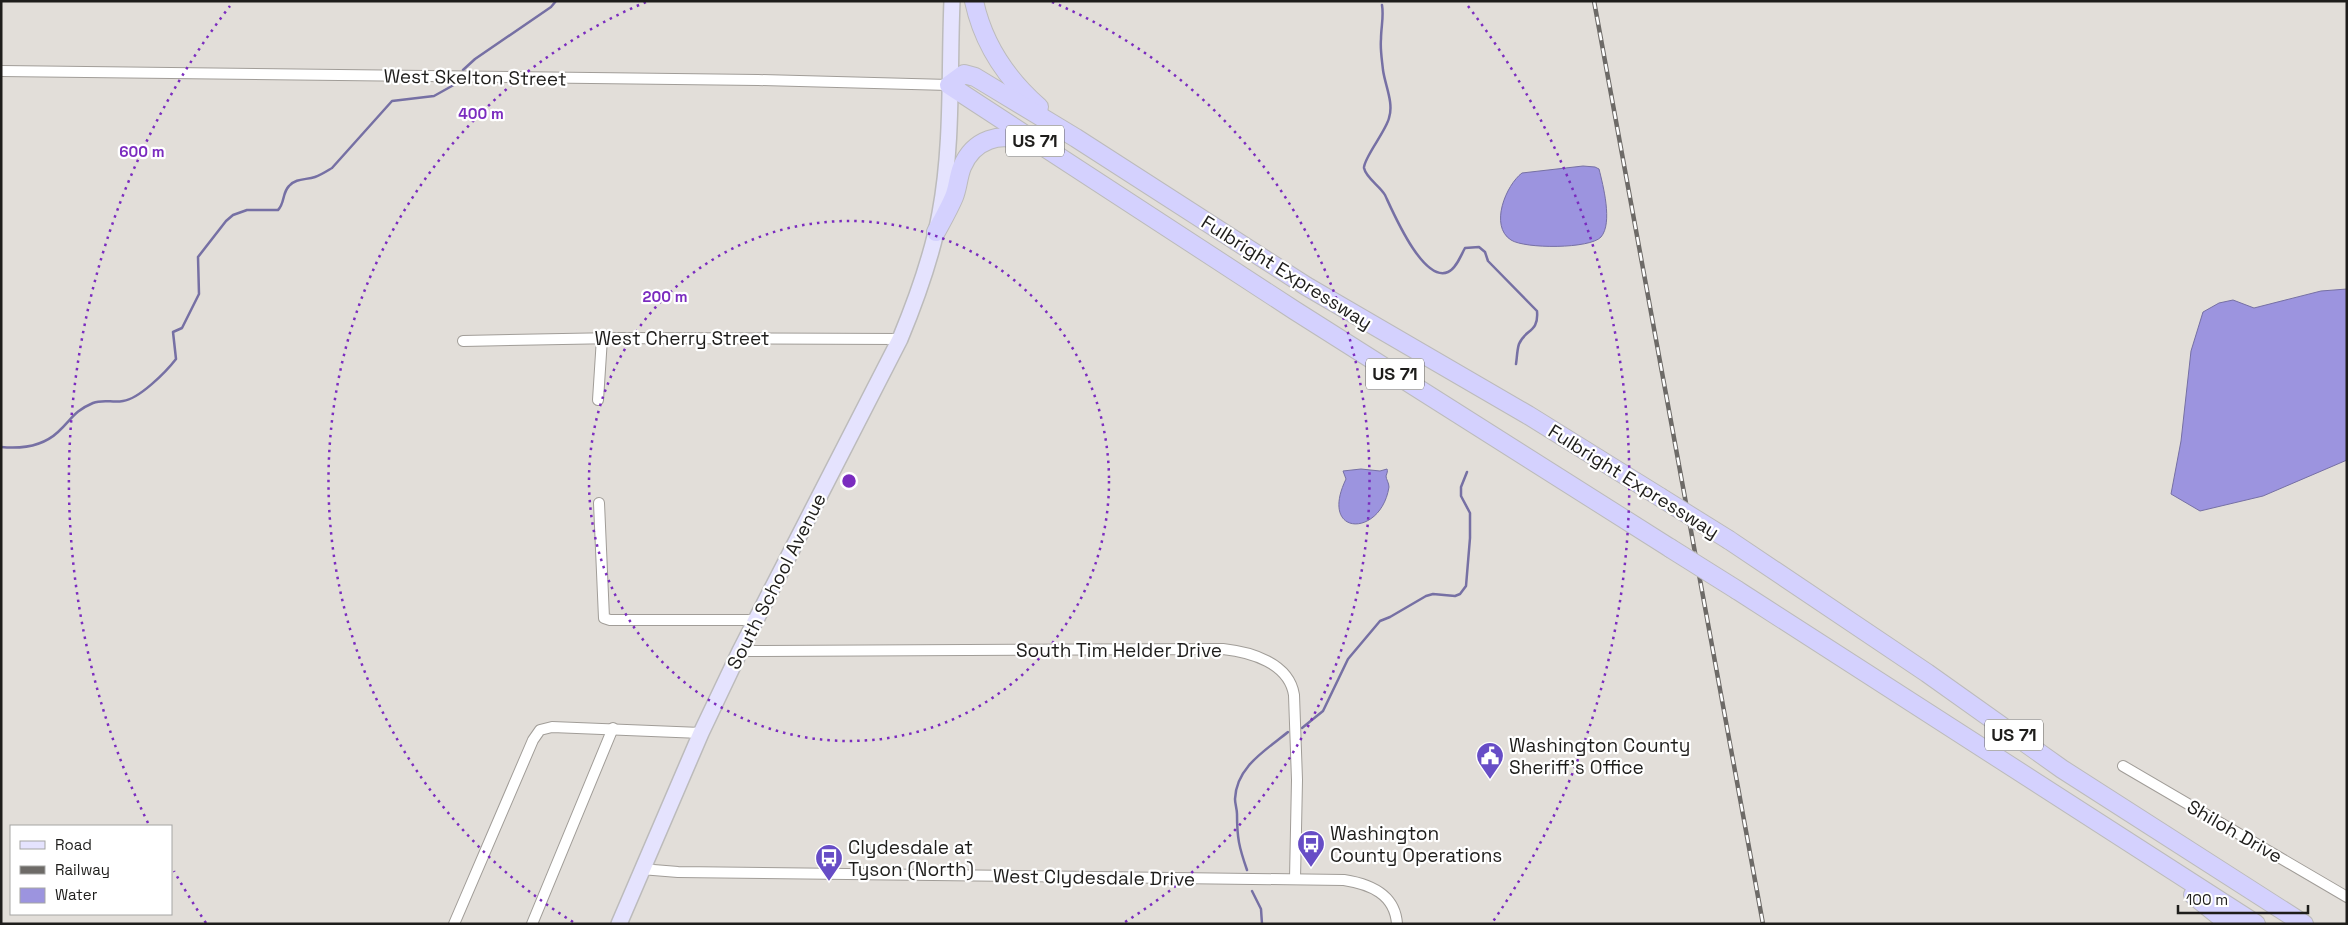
<svg xmlns="http://www.w3.org/2000/svg" width="2348" height="925" viewBox="0 0 2348 925" font-family="'Space Grotesk',sans-serif">
  <style>
    .water { fill: #9c94df; stroke: #7670a4 }
    .lines { fill: none; stroke-linecap: round; stroke-linejoin: round }
    .stream { stroke: #7670a4; stroke-width: 2.5 }
    .minor-casing { stroke: #a19d98; stroke-width: 12 }
    .primary-casing { stroke: #bcbbbb; stroke-width: 18 }
    .motorway-casing { stroke: #bcbbbb; stroke-width: 20 }
    .minor { stroke: #fff; stroke-width: 10 }
    .primary { stroke: #e5e3fe; stroke-width: 15 }
    .motorway { stroke: #d4d1fe; stroke-width: 18 }
    .rail-casing { stroke: #6d6a67; stroke-width: 4.5 }
    .rail { stroke: #fff; stroke-width: 2.5; stroke-dasharray: 8; stroke-linecap: butt }
    .motorway-bridge-casing { stroke: #bcbbbb; stroke-width: 20; stroke-linecap: butt }
    .motorway-bridge { stroke: #d4d1fe; stroke-width: 18 }
    .ring { fill: none; stroke: #7b2cbf; stroke-width: 2.5; stroke-dasharray: 2.5 5 }
    .labels { text-anchor: middle; stroke-width: 4.5; stroke-linejoin: round; paint-order: stroke }
    .shield { fill: #fff; stroke: #62615f; stroke-width: 1 }
    .shield-label { font-size: 18px; font-weight: bold; fill: #1e1d1b }
    .street-label { font-size: 19px; fill: #1e1d1b; stroke: #fff }
    .poi-label { font-size: 19px; fill: #1e1d1b; stroke: #fff; text-anchor: start }
    .centre { fill: #7b2cbf; stroke: #fff; stroke-width: 2.5 }
    .ring-label { font-size: 15px; text-anchor: middle; font-weight: bold; fill: #7b2cbf; stroke: #fff; stroke-width: 4.5; stroke-linejoin: round; paint-order: stroke }
  </style>
  <rect width="100%" height="100%" fill="#e2ded9"/>
  <!-- water -->
  <g class="water">
    <path d="M1583 166 1595 167 1599 169C1603 185 1613 223 1601 237 1590 249 1525 249 1511 240 1489 226 1506 185 1522 173Z"/>
    <polygon points="2347,289 2347,460 2263,496 2200,511 2171,494 2181,441 2191,351 2203,312 2219,303 2233,300 2254,308 2321,291"/>
    <path d="M1361 469 1380 471 1387 469C1388 471 1387 473 1386 476 1386 479 1389 483 1389 487 1381 538 1318 537 1346 479L1343 471Z"/>
  </g>
  <g class="lines">
    <!-- stream -->
    <g class="stream">
      <path d="M1382 5C1384 17 1381 27 1381 39 1380 49 1382 60 1383 70 1385 85 1394 103 1389 118 1386 131 1363 159 1364 168 1366 178 1380 186 1385 195 1393 212 1423 283 1448 272 1456 269 1461 255 1465 248L1479 247 1485 252 1488 261 1537 311C1539 333 1525 329 1519 344 1517 350 1517 358 1516 364"/>
      <polyline points="463,70 475,59 551,7 556,1"/>
      <path d="M1 447C21 449 43 446 58 432 72 419 74 411 93 403 103 399 113 403 123 401 139 399 166 372 176 359L173 332 182 328 199 294 198 257 226 221 233 215 247 210H278C285 203 282 193 289 186 296 178 306 180 315 177 321 175 327 171 332 168L392 101 434 96 459 82"/>
      <polyline points="1302,728 1323,711 1348,659 1380,621 1390,617 1426,596 1433,594 1455,596 1460,594 1466,586 1470,538 1470,513 1461,496 1461,487 1467,472"/>
      <path d="M1247 870C1239 847 1237 838 1237 814 1237 809 1235 804 1235 799 1236 767 1266 750 1288 732"/>
      <polyline points="1252,891 1261,909 1262,924"/>
    </g>
    <defs>
      <g id="minor">
        <polyline points="1,71 758,80 949,85"/>
        <polyline points="463,341 617,338 900,339"/>
        <polyline points="598,400 602,338"/>
        <polyline points="599,503 604,618 610,620 754,620"/>
        <path d="M740 651 1223 649C1251 652 1289 663 1294 695L1297 780 1295 879"/>
        <polyline points="2123,766 2347,897"/>
        <path d="M641 869 678 872 1344 880C1370 884 1395 894 1397 924"/>
        <polyline points="454,924 533,740 540,730 552,727 701,733"/>
        <polyline points="532,924 613,728"/>
      </g>
      <path id="primary" d="M619 924 701 733 740 651 900 339C917 298 932 257 940 213 953 144 949 71 952 1"/>
      <g id="motorway">
        <path d="M974 1C983 43 1007 79 1039 107"/>
        <path d="M936 232C942 221 949 209 954 197 958 187 958 177 962 167 973 140 1001 130 1027 143"/>
        <polyline points="1660,497 1528,415 1306,286 1076,138 975,77 964,74 949,85 1294,310 1670,548"/>
        <polyline points="1729,540 1927,673 2062,769 2304,924"/>
        <polyline points="1737,590 2256,924"/>
        <polyline points="2193,895 2229,924"/>
      </g>
    </defs>
    <!-- minor casing -->
    <use href="#minor" class="minor-casing"/>
    <!-- primary casing -->
    <use href="#primary" class="primary-casing"/>
    <!-- motorway casing -->
    <use href="#motorway" class="motorway-casing"/>
    <!-- minor -->
    <use href="#minor" class="minor"/>
    <!-- primary -->
    <use href="#primary" class="primary"/>
    <!-- motorway -->
    <use href="#motorway" class="motorway"/>
    <defs>
      <polyline id="rail" points="1594,1 1763,924"/>
    </defs>
    <!-- rail casing -->
    <use href="#rail" class="rail-casing"/>
    <!-- rail -->
    <use href="#rail" class="rail"/>
    <defs>
      <g id="motorway-bridge">
        <polyline points="1660,497 1729,540"/>
        <polyline points="1670,548 1737,590"/>
      </g>
    </defs>
    <!-- motorway-bridge casing -->
    <use href="#motorway-bridge" class="motorway-bridge-casing"/>
    <!-- motorway-bridge -->
    <use href="#motorway-bridge" class="motorway-bridge"/>
  </g>
  <!-- distance rings -->
  <g class="ring">
    <circle cx="849" cy="481" r="260"/>
    <path d="M573 922A520 520 0 0 1 646 2M1052 2A520 520 0 0 1 1125 922"/>
    <path d="M206 923A780 780 0 0 1 174 871M148 823A780 780 0 0 1 230 6M1468 6A780 780 0 0 1 1492 923"/>
  </g>
  <!-- icons -->
  <defs>
    <symbol id="civic-pin" viewBox="-11 -11 22 30"><path d="M0 17L-7.5 6A9.5 9.5 0 1 1 7.5 6Z" fill="#674dc6" stroke="#fff"/><path d="M-.6-6.5H3V-4.5H.6V-3L4-1V1h2V6H-6V1h2V-1L-.6-3ZM-1.2 2.5V6h2.4V2.5Z" fill="#fff"/></symbol>
    <symbol id="bus-pin" viewBox="-11 -11 22 30"><path d="M0 17L-7.5 6A9.5 9.5 0 1 1 7.5 6Z" fill="#674dc6" stroke="#fff"/><path d="M-5-6H5V4H4V6H2V4H-2V6H-4V4H-5ZM-3.5-4V0h7V-4ZM-3.5 1.2v1.5H-2V1.2ZM2 1.2v1.5H3.5V1.2Z" fill="#fff"/></symbol>
  </defs>
  <g fill-rule="evenodd">
    <use href="#civic-pin" x="1474" y="740" width="32" height="43"/>
    <use href="#bus-pin" x="1295" y="828" width="32" height="43"/>
    <use href="#bus-pin" x="813" y="842" width="32" height="43"/>
  </g>
  <g class="labels">
    <!-- shield labels -->
    <g class="shield">
      <rect x="1006" y="125.5" width="58" height="31" rx="4"/>
      <rect x="1366" y="358.5" width="58" height="31" rx="4"/>
      <rect x="1985" y="719.5" width="58" height="31" rx="4"/>
    </g>
    <g class="shield-label">
      <text x="1035" y="147">US 71</text>
      <text x="1395" y="380">US 71</text>
      <text x="2014" y="741">US 71</text>
    </g>
    <!-- street labels -->
    <g class="street-label">
      <text transform="translate(475 77) rotate(1)" y="7">West Skelton Street</text>
      <text transform="translate(1287 272) rotate(32)" y="7">Fulbright Expressway</text>
      <text x="682" y="345">West Cherry Street</text>
      <text transform="translate(1634 481) rotate(32)" y="7">Fulbright Expressway</text>
      <text transform="translate(776 581) rotate(-63)" y="7">South School Avenue</text>
      <text x="1119" y="657">South Tim Helder Drive</text>
      <text transform="translate(2235 831) rotate(30)" y="7">Shiloh Drive</text>
      <text transform="translate(1094 877) rotate(1)" y="7">West Clydesdale Drive</text>
    </g>
    <!-- poi labels -->
    <g class="poi-label">
      <text x="1509" y="752">Washington County<tspan x="1509" dy="22">Sheriff's Office</tspan></text>
      <text x="1330" y="840">Washington<tspan x="1330" dy="22">County Operations</tspan></text>
      <text x="848" y="854">Clydesdale at<tspan x="848" dy="22">Tyson (North)</tspan></text>
    </g>
  </g>
  <circle cx="849" cy="481" r="8" class="centre"/>
  <g class="ring-label">
    <text x="481" y="119">400 m</text>
    <text x="142" y="157">600 m</text>
    <text x="665" y="302">200 m</text>
  </g>
  <!-- border -->
  <rect width="2348" height="925" fill="none" stroke="#1e1d1b" stroke-width="5"/>
  <!-- legend -->
  <rect x="10" y="825" width="162" height="90" fill="#ffffff" stroke="#a5a5a4"/>
  <rect x="20" y="841" width="25" height="8" fill="#e5e3fe" stroke="#a5a5a4"/>
  <text x="55" y="850" font-size="15" fill="#1e1d1b">Road</text>
  <rect x="20" y="866" width="25" height="8" fill="#6d6a67" stroke="#a5a5a4"/>
  <text x="55" y="875" font-size="15" fill="#1e1d1b">Railway</text>
  <rect x="20" y="888" width="25" height="15" fill="#9c94df" stroke="#a5a5a4"/>
  <text x="55" y="900" font-size="15" fill="#1e1d1b">Water</text>
  <!-- scale -->
  <path d="M2178 905v8h130v-8" fill="none" stroke="#1e1d1b" stroke-width="2.5"/>
  <text x="2186" y="905" font-size="15" fill="#1e1d1b" stroke="#ffffff" stroke-width="4" paint-order="stroke">100 m</text>
</svg>
